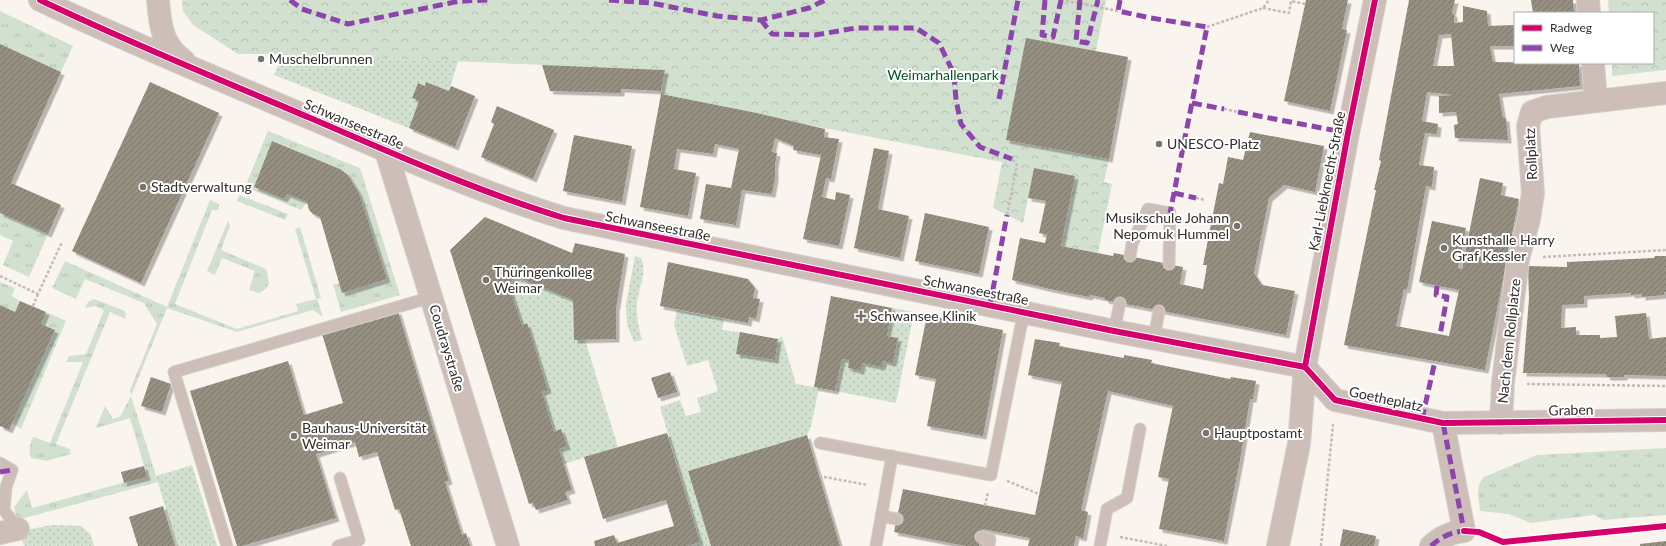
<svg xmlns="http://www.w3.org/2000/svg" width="1666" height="546" viewBox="0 0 1666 546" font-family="Lato,sans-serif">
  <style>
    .grass { fill: url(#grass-tufts) }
    .park { fill: url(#park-crowns) }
    .garden { fill: url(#garden-dots) }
    .building { fill: url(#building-hatch); fill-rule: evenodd; filter: url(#shadow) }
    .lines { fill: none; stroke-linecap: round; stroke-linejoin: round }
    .lane-casing { stroke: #d4d0cc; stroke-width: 13 }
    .street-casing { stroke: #d4d0cc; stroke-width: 24 }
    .path { stroke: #c4bab6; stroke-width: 2.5; stroke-dasharray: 3 2; stroke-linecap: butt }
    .lane { stroke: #cdbeb8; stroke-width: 11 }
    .street { stroke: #cdbeb8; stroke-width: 22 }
    .quiet { stroke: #8e44ad; stroke-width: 5; stroke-dasharray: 10 5; stroke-linecap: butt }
    .cycleway-casing { stroke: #fff; stroke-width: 8 }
    .cycleway { stroke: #d6006c; stroke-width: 6 }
    .poi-dot { fill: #77746f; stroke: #fff; stroke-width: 1.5 }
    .labels { text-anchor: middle; stroke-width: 4; stroke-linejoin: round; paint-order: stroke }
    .poi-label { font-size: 14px; fill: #312e2a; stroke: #fff; text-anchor: start }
    .park-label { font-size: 14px; fill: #085424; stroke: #fff }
    .street-label { font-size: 14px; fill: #312e2a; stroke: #fff }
  </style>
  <defs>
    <pattern id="grass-tufts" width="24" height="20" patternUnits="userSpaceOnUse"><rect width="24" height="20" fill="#d2e0cf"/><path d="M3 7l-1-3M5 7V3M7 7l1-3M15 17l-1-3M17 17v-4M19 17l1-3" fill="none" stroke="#b5c0b2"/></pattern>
    <pattern id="park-crowns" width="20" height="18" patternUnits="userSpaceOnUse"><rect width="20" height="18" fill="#d2e0cf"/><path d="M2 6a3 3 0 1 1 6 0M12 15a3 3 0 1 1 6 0" fill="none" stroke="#b5c0b2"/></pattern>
    <pattern id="garden-dots" width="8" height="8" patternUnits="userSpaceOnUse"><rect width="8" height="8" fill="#d2e0cf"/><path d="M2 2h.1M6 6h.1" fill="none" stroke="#b5c0b2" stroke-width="1.8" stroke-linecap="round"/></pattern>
    <pattern id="building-hatch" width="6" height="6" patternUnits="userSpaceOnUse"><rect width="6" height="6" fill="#969083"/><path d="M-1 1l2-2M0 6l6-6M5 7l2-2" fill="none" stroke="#7b766b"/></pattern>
    <filter id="shadow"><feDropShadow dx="3.5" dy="3.5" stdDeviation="0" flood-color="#0004"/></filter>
  </defs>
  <rect width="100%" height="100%" fill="#f9f5ee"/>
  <!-- grass -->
  <g class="grass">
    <polygon points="0,11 73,46 61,72 0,44"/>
    <polygon points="268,131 360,168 400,295 341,312 333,284 387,278 359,193 348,175 340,169 272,141 254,187 284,199 287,194 307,202 301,210 245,187"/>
    <polygon points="239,195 288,214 285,220 237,201"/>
    <polygon points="210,200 219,204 218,210 212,210 175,304 237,329 298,311 296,304 316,299 295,229 300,227 321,298 317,299 323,317 313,310 237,332 167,308 131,396 158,482 17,520 14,507 27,490 32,508 147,476 130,418 96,428 105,406 113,419 120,417 131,396 130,390 157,324 144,303 85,279 76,299 52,288 65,261 167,307"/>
    <polygon points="0,213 48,234 29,277 3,265 13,241 0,235"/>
    <path d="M228 221 230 226 221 250 266 269C269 281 272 287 259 293L249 290 255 271 222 258 215 275 207 271Z"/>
    <polygon points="0,282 15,288 12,296 20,301 15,312 0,305"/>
    <path d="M94 299 125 311 126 319 110 312 56 444 70 449 71 454 46 461 31 458C28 451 30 443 33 437L50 443 83 362H66L69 356 86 354 104 310 95 306 85 308 88 302Z"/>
    <polygon points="46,312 66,321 21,429 12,423 55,330 41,324"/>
    <path d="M1666 448V515L1603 520 1594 515 1531 523 1508 514 1480 511C1479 499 1475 486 1484 477L1537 455Z"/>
  </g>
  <!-- park -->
  <g class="park">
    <polygon points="182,0 1106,0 1096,51 1006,140 1109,159 1104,182 1112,184 1098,253 1061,246 1075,176 1034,168 1023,223 993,208 1002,162 798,123 757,113 661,94 665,70 283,54 238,54 193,25 183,11"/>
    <polygon points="1608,0 1666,0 1666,70 1612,76 1612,63 1653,63 1653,13 1609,13"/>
  </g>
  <!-- garden -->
  <g class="garden">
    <polygon points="283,54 458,61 449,91 426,82 425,86 418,83 412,98 419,101 409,128 274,75"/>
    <path d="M635 256 641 258C648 272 638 289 637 304 636 317 639 328 642 340L634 342 627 325 626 304Z"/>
    <polygon points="517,277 573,300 574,340 585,340 618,447 564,464 559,449 566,446 561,430 554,432 542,392 548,389 527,324 522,325 508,283"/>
    <polygon points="892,308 914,312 896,403 835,391 842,359 849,360 848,368 860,371 862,363 881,367 883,361 893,363 898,338 887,336"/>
    <polygon points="677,310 724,319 722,330 740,332 737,354 775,360 778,339 782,336 796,384 819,388 811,426 807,435 688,471 711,546 687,546 700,542 660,407 680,400 686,416 701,412 697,398 718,391 708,360 687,366 674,325"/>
    <polygon points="192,465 217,546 177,546 156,476"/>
    <polygon points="52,525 81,526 91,535 94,546 24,546 20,531"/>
  </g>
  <!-- building -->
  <g class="building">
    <polygon points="1306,0 1348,0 1342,29 1347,30 1330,111 1284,101"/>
    <path d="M1409 0H1455L1452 13 1454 14V23L1463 22V6L1487 11 1488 26 1515 25V46H1490L1493 62 1579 63 1580 86 1499 94 1503 118H1506L1508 140 1455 138 1454 125 1458 124 1456 112 1439 113V96L1453 95 1427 92 1422 121 1438 124 1437 134 1425 133 1419 165 1434 167 1432 187 1426 186 1407 290 1404 289 1396 326 1449 336 1459 290 1419 282 1432 221 1466 228 1458 268 1462 269 1480 178 1503 183 1501 195 1519 199 1485 370 1344 345 1376 190H1374L1381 161 1379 160ZM1451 34 1454 66H1433L1439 35Z"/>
    <polygon points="1531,0 1573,0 1574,13 1533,13"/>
    <polygon points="1026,38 1128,57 1109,159 1006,140"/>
    <polygon points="0,44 61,72 11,183 61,205 48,234 0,213"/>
    <polygon points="542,65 665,70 661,91 621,89 621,93 550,91"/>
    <polygon points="150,82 219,113 141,283 72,251"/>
    <polygon points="426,82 449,91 451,86 475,96 455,147 409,128 419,101 412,98 418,83 425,86"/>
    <polygon points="661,94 757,113 825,129 824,137 839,139 831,179 826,178 822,197 835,200 836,192 850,195 839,246 803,239 821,155 793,150 794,146 775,138 772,152 777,153 775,165 775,178 772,194 742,190 736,225 700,219 706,184 731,188 739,149 715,144 713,154 677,149 674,169 696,173 688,216 640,207"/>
    <polygon points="497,106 554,130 533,179 481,157 494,124 491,122"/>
    <polygon points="1250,132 1324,146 1315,192 1284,185 1269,198 1254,273 1262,285 1295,291 1286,335 1105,300 1105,298 1090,295 1089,297 1050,289 1012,280 1020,238 1045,243 1047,235 1039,233 1046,201 1028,198 1034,168 1075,176 1061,246 1113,256 1114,253 1183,267 1180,284 1203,289 1207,265 1203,265 1219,183 1223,184 1228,157 1243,160"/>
    <polygon points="574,135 632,146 622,202 563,191"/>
    <polygon points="272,141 340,169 348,175 359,193 387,279 342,293 320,217 313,214 309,210 307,202 287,194 284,199 254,187"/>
    <polygon points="874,148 889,151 878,209 909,216 900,258 854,248"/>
    <polygon points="925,213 989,227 979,274 915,261"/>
    <polygon points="485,217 572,253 575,243 625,254 616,309 616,339 574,340 573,300 517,277 508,283 522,325 527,323 548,390 542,392 554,432 561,429 567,446 559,449 572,490 565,492 568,500 536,510 533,503 529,504 450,250"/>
    <polygon points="1655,256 1666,256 1666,292 1664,292 1665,295 1642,297 1642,294 1631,295 1631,293 1584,296 1584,304 1562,305 1561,328 1576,327 1576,335 1600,335 1600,338 1617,337 1615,316 1646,313 1649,339 1666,337 1666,376 1624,375 1624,377 1607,377 1606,374 1523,373 1529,299 1528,266 1567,267 1567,262 1654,258"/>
    <polygon points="668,262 748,279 755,288 753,298 760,299 756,319 749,317 748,323 660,306"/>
    <polygon points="831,296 892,308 887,336 898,338 893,363 883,361 882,367 862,363 861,371 848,368 849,360 842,359 835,391 814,387"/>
    <polygon points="20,301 46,312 41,324 55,330 9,430 0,426 0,305 15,312"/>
    <polygon points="398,311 449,481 445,482 462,535 466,533 470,546 411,546 399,509 395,510 377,452 359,457 355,442 316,454 336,518 242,546 237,546 190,391 288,361 304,415 343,403 322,334"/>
    <polygon points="927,315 1003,330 983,436 927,426 936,379 915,375"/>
    <polygon points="740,332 778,339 775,360 736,354"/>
    <polygon points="1035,339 1060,343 1059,346 1124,358 1124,355 1152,360 1151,363 1230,379 1231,377 1256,381 1253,399 1250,399 1240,460 1224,541 1159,529 1169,479 1158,477 1173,406 1108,391 1081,510 1088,512 1083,538 1076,536 1074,546 1028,546 1030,538 982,529 979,546 965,546 894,532 903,489 1035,515 1062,382 1028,375"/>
    <polygon points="670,372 677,392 658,398 651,378"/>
    <polygon points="151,377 171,384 162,412 141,406"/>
    <polygon points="667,433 700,542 687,546 595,546 594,541 614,535 617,543 674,526 666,500 603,519 584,457"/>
    <polygon points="807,435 840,546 711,546 688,471"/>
    <polygon points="144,466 147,477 124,483 121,472"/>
    <polygon points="163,506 175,546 138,546 129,517"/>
    <polygon points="1343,529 1376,536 1374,546 1340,546"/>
    <polygon points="1666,541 1666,546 1640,546 1640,544"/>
  </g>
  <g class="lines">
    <defs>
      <g id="lane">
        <polyline points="1130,256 1132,244 1148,209 1170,213 1169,264"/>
        <polyline points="1114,331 1120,303"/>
        <polyline points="1154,338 1159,311"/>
        <polyline points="820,443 991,475 1024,311"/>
        <polyline points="0,463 12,470 6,487 4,510 18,529"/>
        <polyline points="881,516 897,519"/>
        <polyline points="981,537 990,539 989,546"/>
        <polyline points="227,546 174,372 432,297"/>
        <polyline points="338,546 359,540 340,478"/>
        <polyline points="876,546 892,456"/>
        <polyline points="1100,546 1107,509 1127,498 1140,429"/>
      </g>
      <g id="street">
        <path d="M40 0C128 42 218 79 308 117 392 153 476 191 564 218L1114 331 1305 367"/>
        <path d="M158 0C160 26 162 45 184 61"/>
        <polyline points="1588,0 1589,13"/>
        <polyline points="1593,63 1596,101"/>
        <polyline points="386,151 508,546"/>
        <polyline points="1305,367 1335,400 1443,423 1666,420"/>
        <polyline points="1501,423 1503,383 1518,259 1529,219 1533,193 1528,126 1532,112 1547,107 1666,93"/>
        <polyline points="0,533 18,529"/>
        <polyline points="1278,546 1299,444 1305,367 1310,339 1348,133 1375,0"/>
        <path d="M1431 546C1441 537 1451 532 1464 531L1443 423"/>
      </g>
    </defs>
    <!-- lane casing -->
    <use href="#lane" class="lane-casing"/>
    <!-- street casing -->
    <use href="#street" class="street-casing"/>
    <!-- path -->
    <g class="path">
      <polyline points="1061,0 1118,11"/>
      <polyline points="1263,8 1289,13 1291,1 1305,4"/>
      <polyline points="1207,27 1263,8 1269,0"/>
      <polyline points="1224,109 1238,112"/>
      <polyline points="1196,198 1205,200"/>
      <polyline points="1007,215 1017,165 1012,159"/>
      <polyline points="1543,257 1666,250"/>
      <polyline points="0,276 38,294 62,242"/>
      <polyline points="33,306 38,294"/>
      <polyline points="1527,384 1666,386"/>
      <polyline points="819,476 868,485"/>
      <polyline points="1007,481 1039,494"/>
      <polyline points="985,506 988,492"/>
      <polyline points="1487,535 1503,542 1666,526"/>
      <polyline points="1120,537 1167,546"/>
      <polyline points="1321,546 1333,424"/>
    </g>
    <!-- lane -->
    <use href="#lane" class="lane"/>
    <!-- street -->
    <use href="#street" class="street"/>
    <!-- quiet -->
    <g class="quiet">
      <polyline points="290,0 302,9 348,24 460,1 491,0"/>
      <polyline points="609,0 651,3 717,16 761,20 809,8 825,0"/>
      <polyline points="1045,0 1042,35 1053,37 1061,0"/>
      <polyline points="1080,0 1076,41 1087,43 1098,0"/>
      <polyline points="1120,0 1118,11 1151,18 1207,27 1170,213"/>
      <polyline points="761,20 772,34 815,35 856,28 916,28 939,43 954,74 956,100 961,124 980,147 1012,159"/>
      <polyline points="999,99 1018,0"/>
      <polyline points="1192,103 1224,109"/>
      <polyline points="1238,112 1348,133"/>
      <polyline points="1174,193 1196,198"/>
      <polyline points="1437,286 1436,295 1447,297 1440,335"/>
      <polyline points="990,305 1007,215"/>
      <polyline points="1422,419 1435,361"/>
      <polyline points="0,472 12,470"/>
      <path d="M1431 546C1441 537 1451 532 1464 531L1443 423"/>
    </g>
    <defs>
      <g id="cycleway">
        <path d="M40 0C128 42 218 79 308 117 392 153 476 191 564 218L1114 331 1305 367"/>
        <polyline points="1305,367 1335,400 1443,423 1666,420"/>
        <polyline points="1305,367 1348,133 1375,0"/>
        <polyline points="1464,531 1479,532 1503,542 1666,526"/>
      </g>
    </defs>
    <!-- cycleway casing -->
    <use href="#cycleway" class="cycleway-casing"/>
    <!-- cycleway -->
    <use href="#cycleway" class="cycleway"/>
  </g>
  <!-- markers -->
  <g class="poi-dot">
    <circle cx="261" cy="59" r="4"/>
    <circle cx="1159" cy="144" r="4"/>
    <circle cx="143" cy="187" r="4"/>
    <circle cx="1237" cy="226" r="4"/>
    <circle cx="1444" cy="248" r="4"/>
    <circle cx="486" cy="280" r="4"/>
    <path d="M859 310h4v4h4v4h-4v4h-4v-4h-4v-4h4z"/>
    <circle cx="1206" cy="433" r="4"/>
    <circle cx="294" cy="436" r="4"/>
  </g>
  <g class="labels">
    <!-- poi labels -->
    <g class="poi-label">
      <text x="269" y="64">Muschelbrunnen</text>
      <text x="1167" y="149">UNESCO-Platz</text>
      <text x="151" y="192">Stadtverwaltung</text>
      <text x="1229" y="223" text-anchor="end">Musikschule Johann<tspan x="1229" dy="16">Nepomuk Hummel</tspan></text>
      <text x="1452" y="245">Kunsthalle Harry<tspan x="1452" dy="16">Graf Kessler</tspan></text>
      <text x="494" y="277">Thüringenkolleg<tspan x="494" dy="16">Weimar</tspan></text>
      <text x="870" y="321">Schwansee Klinik</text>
      <text x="302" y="433">Bauhaus-Universität<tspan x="302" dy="16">Weimar</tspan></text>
      <text x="1214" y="438">Hauptpostamt</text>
    </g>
    <!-- park labels -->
    <g class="park-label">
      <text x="943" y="80">Weimarhallenpark</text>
    </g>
    <!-- street labels -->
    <g class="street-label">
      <text transform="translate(354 124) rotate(23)" y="5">Schwanseestraße</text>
      <text transform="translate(1531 154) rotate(-93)" y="5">Rollplatz</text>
      <text transform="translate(1327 181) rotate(-79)" y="5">Karl-Liebknecht-Straße</text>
      <text transform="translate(658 226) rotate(11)" y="5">Schwanseestraße</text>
      <text transform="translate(976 290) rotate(11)" y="5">Schwanseestraße</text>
      <text transform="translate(1509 341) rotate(-84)" y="5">Nach dem Rollplatze</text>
      <text transform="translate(447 348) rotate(73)" y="5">Coudraystraße</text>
      <text transform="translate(1386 399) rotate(12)" y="5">Goetheplatz</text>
      <text transform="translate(1571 410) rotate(-1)" y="5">Graben</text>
    </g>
  </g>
  <!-- legend -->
  <rect x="1514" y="12" width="140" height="52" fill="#ffffff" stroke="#adabaa"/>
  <rect x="1522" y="25" width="20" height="6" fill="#d6006c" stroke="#adabaa"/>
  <text x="1550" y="32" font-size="12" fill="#312e2a">Radweg</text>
  <rect x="1522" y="45" width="20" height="6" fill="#8e44ad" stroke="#adabaa"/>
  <text x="1550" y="52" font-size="12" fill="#312e2a">Weg</text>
</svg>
